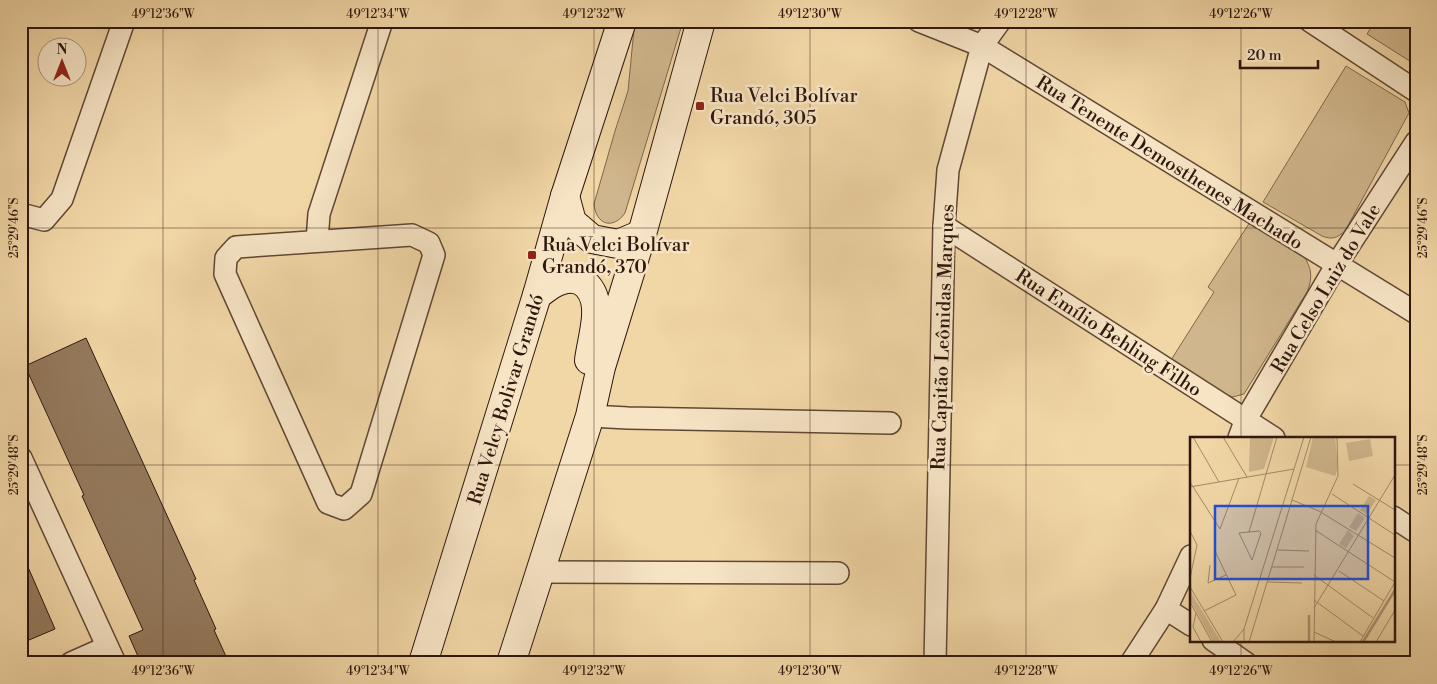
<svg xmlns="http://www.w3.org/2000/svg" width="1437" height="684" viewBox="0 0 1437 684" font-family="'Libre Bodoni',serif">
  <style>
    .green { fill: #d0b68c; stroke: #80664d }
    .building { fill: #947a5d; stroke: #2f170e }
    .lines { fill: none; stroke-linecap: round; stroke-linejoin: round }
    .minor-casing { stroke: #604734; stroke-width: 24 }
    .secondary-casing { stroke: #2f170e; stroke-width: 30 }
    .minor { stroke: #f6e4c5; stroke-width: 21 }
    .secondary { stroke: #f6e4c5; stroke-width: 28 }
    .ticks { fill: none; stroke: #2f170e; stroke-width: 1; stroke-opacity: 0.45 }
    .poi-dot { fill: #8f2418; stroke: #f6e4c5; stroke-width: 2 }
    .labels { text-anchor: middle; stroke-width: 5; stroke-linejoin: round; paint-order: stroke }
    .poi-label { font-size: 19px; fill: #2f170e; stroke: #f6e4c5; text-anchor: start }
    .street-label { font-size: 19px; fill: #2f170e; stroke: #f6e4c5 }
    .inset-river { fill: none; stroke: #af9572; stroke-width: 2.5 }
    .inset-road { fill: none; stroke: #a38a69; stroke-width: 1 }
    .view { fill: #1d4ed8; fill-opacity: 0.15; stroke: #1d4ed8; stroke-width: 2.5 }
    .inset-edge { fill: none; stroke: #2f170e; stroke-width: 2.5 }
    .neatline { fill: none; stroke: #2f170e; stroke-width: 2 }
    .ticks-label { font-size: 12px; text-anchor: middle; fill: #2f170e }
  </style>
  <rect width="100%" height="100%" fill="#f1d6a6"/>
  <filter id="stains"><feTurbulence type="fractalNoise" baseFrequency=".004" numOctaves="4"/><feColorMatrix values="0 0 0 0 .2 0 0 0 0 .09 0 0 0 0 .02 0 0 0 .5 -.17"/></filter>
  <radialGradient id="worn" r=".72"><stop offset=".6" stop-color="#630" stop-opacity="0"/><stop offset="1" stop-color="#630" stop-opacity=".3"/></radialGradient>
  <!-- green -->
  <g class="green">
    <path d="M637 21H683L625 213C613 230 596 225 594 204L615 131 628 91 634 29Z"/>
    <polygon points="1375,21 1416,21 1416,65 1367,34"/>
    <path d="M1346 66 1405 102 1409 113 1345 231C1337 238 1332 240 1322 236L1263 202Z"/>
    <path d="M1250 222 1303 255C1312 268 1313 278 1307 292L1244 394 1233 397 1227 395 1171 360 1214 292 1208 287Z"/>
  </g>
  <!-- building -->
  <g class="building">
    <polygon points="86,338 196,579 194,580 216,629 214,630 229,663 141,663 129,636 143,630 82,496 84,495 25,366"/>
    <polygon points="21,551 55,629 29,640 21,622"/>
  </g>
  <g class="lines">
    <defs>
      <g id="minor">
        <polyline points="919,21 982,46 1416,313"/>
        <polyline points="1310,21 1416,91"/>
        <polyline points="21,214 44,220 62,199 124,21"/>
        <polyline points="944,226 1274,438"/>
        <polygon points="412,235 429,243 434,255 361,494 344,509 328,503 225,274 226,258 236,247"/>
        <polyline points="317,241 319,214 382,21"/>
        <polyline points="590,416 628,418 890,423"/>
        <polyline points="1239,438 1246,419 1337,264 1416,142"/>
        <polyline points="21,458 115,663"/>
        <polyline points="1393,517 1416,532"/>
        <polyline points="540,572 838,573"/>
        <polyline points="1166,609 1191,625"/>
        <polyline points="1213,640 1246,663"/>
        <polyline points="71,663 107,647"/>
        <polyline points="935,663 944,226 948,170 982,46 1000,21"/>
        <polyline points="1131,663 1166,609 1191,556"/>
      </g>
      <g id="secondary">
        <polyline points="565,196 572,222 592,239 618,244 642,234"/>
        <path d="M537 295C543 291 550 285 557 282 584 270 598 293 596 317 595 331 591 346 589 360"/>
        <polyline points="423,663 537,295 565,196 622,21"/>
        <polyline points="511,663 590,416 601,367 642,234 701,21"/>
      </g>
    </defs>
    <!-- minor casing -->
    <use href="#minor" class="minor-casing"/>
    <!-- secondary casing -->
    <use href="#secondary" class="secondary-casing"/>
    <!-- minor -->
    <use href="#minor" class="minor"/>
    <!-- secondary -->
    <use href="#secondary" class="secondary"/>
  </g>
  <!-- ticks -->
  <path class="ticks" d="M163 21V663M378 21V663M594 21V663M810 21V663M1026 21V663M1241 21V438M21 228H1416M21 465H1191M1393 465H1416M1241 640V663"/>
  <!-- markers -->
  <g class="poi-dot">
    <rect x="695" y="101" width="10" height="10" rx="2.5"/>
    <rect x="527" y="250" width="10" height="10" rx="2.5"/>
  </g>
  <g class="labels">
    <!-- poi labels -->
    <g class="poi-label">
      <text x="710" y="102">Rua Velci Bolívar<tspan x="710" dy="22">Grandó, 305</tspan></text>
      <text x="542" y="251">Rua Velci Bolívar<tspan x="542" dy="22">Grandó, 370</tspan></text>
    </g>
    <!-- street labels -->
    <g class="street-label">
      <text transform="translate(1170 162) rotate(32)" y="7">Rua Tenente Demosthenes Machado</text>
      <text transform="translate(1325 288) rotate(-59)" y="7">Rua Celso Luiz do Vale</text>
      <text transform="translate(1109 332) rotate(33)" y="7">Rua Emílio Behling Filho</text>
      <text transform="translate(942 337) rotate(-88)" y="7">Rua Capitão Leônidas Marques</text>
      <text transform="translate(505 399) rotate(-73)" y="7">Rua Velcy Bolivar Grandó</text>
    </g>
  </g>
  <!-- overview -->
  <g transform="translate(1190 437)">
    <rect width="205" height="205" fill="#f1d6a6"/>
    <path d="M60 0H84L74 32 59 35ZM123 0H145L148 31 145 39 116 30ZM180 2 183 19 159 24 156 6ZM179 59 186 63 177 77 170 73ZM168 76 175 81 166 94 159 90ZM158 93 164 99 156 111 149 107ZM0 154 31 205H23L0 163Z" fill="#d0b68c"/>
    <path class="inset-river" d="M119 178V205M173 205 205 153"/>
    <path class="inset-road" d="M3 0 29 45M33 0 57 40M0 45 30 92 49 41M163 47 205 73M0 50 104 32M142 57 205 98M102 63 129 74 205 121M125 93 205 145M0 94 7 108 0 141M69 94 71 96 62 123 49 96ZM59 95 87 0M88 113 119 114M20 128 18 146 36 138M82 130H114M149 134 194 164M124 138 183 181M77 145 112 146M0 150 33 205M124 163 173 199M0 165 22 205M124 171 205 38M14 174 46 158 25 114M6 176 3 190 11 205M124 195 146 205M43 205 54 192M54 205V192L114 0M59 205 121 0M124 205 126 87 148 39 147 0M170 205 205 145M186 205 205 173"/>
    <path class="view" d="M25 69H178V142H25Z"/>
    <rect width="205" height="205" class="inset-edge"/>
  </g>
  <!-- margin -->
  <rect width="1437" height="684" fill="none" stroke="#f1d6a6" stroke-width="55"/>
  <!-- north arrow -->
  <g transform="translate(62 62)"><circle r="24" fill="#f6e4c5" stroke="#a6927c"/>
  <path d="M0-4L9 19L0 12L-9 19Z" fill="#8f2418"/>
  <text y="-8" font-size="14" font-weight="bold" text-anchor="middle" fill="#2f170e">N</text>
  </g>
  <!-- scale -->
  <path d="M1240 60v8h78v-8" fill="none" stroke="#2f170e" stroke-width="2.5"/>
  <text x="1247" y="60" font-size="15" fill="#2f170e" stroke="#f6e4c5" stroke-width="4" paint-order="stroke">20 m</text>
  <rect x="28" y="28" width="1382" height="628" class="neatline"/>
  <g class="ticks-label">
    <text x="163" y="18">49°12'36"W</text>
    <text x="378" y="18">49°12'34"W</text>
    <text x="594" y="18">49°12'32"W</text>
    <text x="810" y="18">49°12'30"W</text>
    <text x="1026" y="18">49°12'28"W</text>
    <text x="1241" y="18">49°12'26"W</text>
    <text transform="translate(14 228) rotate(-90)" y="4">25°29'46"S</text>
    <text transform="translate(1423 228) rotate(-90)" y="4">25°29'46"S</text>
    <text transform="translate(14 465) rotate(-90)" y="4">25°29'48"S</text>
    <text transform="translate(1423 465) rotate(-90)" y="4">25°29'48"S</text>
    <text x="163" y="675">49°12'36"W</text>
    <text x="378" y="675">49°12'34"W</text>
    <text x="594" y="675">49°12'32"W</text>
    <text x="810" y="675">49°12'30"W</text>
    <text x="1026" y="675">49°12'28"W</text>
    <text x="1241" y="675">49°12'26"W</text>
  </g>
  <rect width="100%" height="100%" filter="url(#stains)"/>
  <rect width="100%" height="100%" fill="url(#worn)"/>
</svg>
